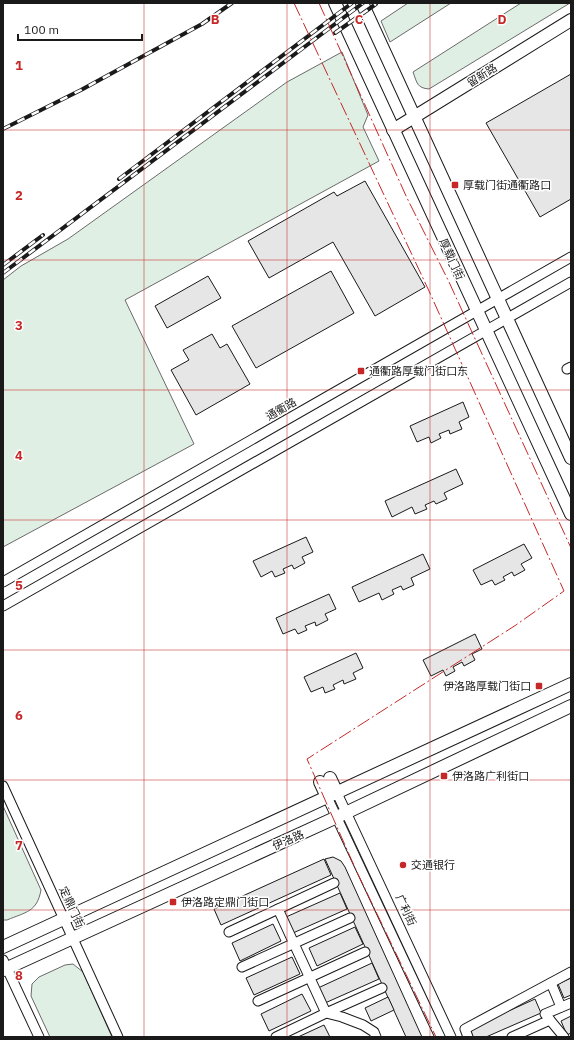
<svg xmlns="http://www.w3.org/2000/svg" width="574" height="1040" viewBox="0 0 574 1040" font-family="'IBM Plex Sans','Noto Sans SC',sans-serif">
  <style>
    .green { fill: #e0efe3; stroke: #6a6a6a }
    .building { fill: #e6e6e6; stroke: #1a1a1a }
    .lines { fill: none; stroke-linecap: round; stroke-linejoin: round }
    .minor-casing { stroke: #1a1a1a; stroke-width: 11 }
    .major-casing { stroke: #1a1a1a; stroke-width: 14 }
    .minor { stroke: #fff; stroke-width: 9 }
    .major { stroke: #fff; stroke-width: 12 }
    .rail-casing { stroke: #1a1a1a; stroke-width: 4 }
    .rail { stroke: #fff; stroke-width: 2.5; stroke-dasharray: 8; stroke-linecap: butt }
    .power { stroke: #c62828; stroke-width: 1; stroke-dasharray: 14 3 2 3; stroke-linecap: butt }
    .grid { fill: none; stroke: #c62828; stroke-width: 1; stroke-opacity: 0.55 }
    .poi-dot { fill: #c62828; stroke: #fff; stroke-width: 1.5 }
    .labels { text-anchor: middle; stroke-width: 3; stroke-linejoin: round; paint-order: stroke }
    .street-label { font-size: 11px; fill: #1a1a1a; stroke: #fff }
    .poi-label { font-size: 11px; fill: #1a1a1a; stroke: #fff; text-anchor: start }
    .grid-label { font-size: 13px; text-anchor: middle; font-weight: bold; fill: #c62828; stroke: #fff; stroke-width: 3; stroke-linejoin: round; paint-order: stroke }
  </style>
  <rect width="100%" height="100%" fill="#fff"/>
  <!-- green -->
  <g class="green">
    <polygon points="408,3 451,3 390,42 381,21"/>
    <path d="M521 3H570L429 89C417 88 417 83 413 72Z"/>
    <polygon points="342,52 368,115 363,127 379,161 125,300 194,444 3,547 3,280 21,266 68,239 287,82"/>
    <path d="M3 806 41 890C37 912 26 912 7 920H3Z"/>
    <polygon points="73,964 83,972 112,1037 50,1037 31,996 32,984 39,977 65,965"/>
  </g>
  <!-- building -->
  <g class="building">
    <polygon points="571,74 571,199 540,217 486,123"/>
    <polygon points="365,181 425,287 375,316 333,242 269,278 248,241 334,192 337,196"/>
    <polygon points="331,271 354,313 256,368 232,326"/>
    <polygon points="208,276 221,298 167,328 155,306"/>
    <polygon points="212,334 220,348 227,344 250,384 196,415 171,370 189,360 183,350"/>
    <polygon points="463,402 469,417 459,422 462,429 450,434 449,430 439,434 441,438 431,443 429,437 417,442 410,426"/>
    <polygon points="456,469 463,484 444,493 447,499 436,504 434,501 425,505 427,509 415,514 412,507 392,517 385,501"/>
    <polygon points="306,537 313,552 302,557 305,563 294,569 292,565 283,569 285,573 275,577 272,571 261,577 253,561"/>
    <polygon points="524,544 532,558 521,564 525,570 514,576 512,572 503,577 505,580 495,585 492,580 481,585 473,570"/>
    <polygon points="423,554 430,569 411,578 414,585 403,590 401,586 392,590 394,594 382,600 379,593 359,602 352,587"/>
    <polygon points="329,594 336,609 325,614 328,620 316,626 315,622 305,626 307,630 298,634 295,629 283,634 276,618"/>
    <polygon points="475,634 482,649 472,654 475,660 464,666 462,662 453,667 455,671 446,676 443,670 431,676 423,660"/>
    <polygon points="356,653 363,668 353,673 356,679 344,684 343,680 333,685 335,689 325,693 323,687 311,692 304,677"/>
    <polygon points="333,857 341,861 345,867 422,1037 406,1037 325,859"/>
    <polygon points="324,859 331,875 221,925 214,909"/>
    <polygon points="340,893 347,909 293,933 286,917"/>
    <polygon points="273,924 281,941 240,961 232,943"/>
    <polygon points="355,927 363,944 317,966 309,948"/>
    <polygon points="292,957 300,974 254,995 246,978"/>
    <polygon points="372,963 379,979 325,1003 318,988"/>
    <polygon points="571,978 571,995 564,998 558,984"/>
    <polygon points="302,994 311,1011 269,1031 261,1014"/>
    <polygon points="388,997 394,1010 371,1021 365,1008"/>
    <polygon points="535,999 541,1013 486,1037 473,1037 469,1029"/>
    <polygon points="571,1016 571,1033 567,1035 561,1021"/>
    <polygon points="324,1025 330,1037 298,1037"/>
  </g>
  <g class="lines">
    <defs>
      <g id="minor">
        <polyline points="567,369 571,367"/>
        <polyline points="3,582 571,257"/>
        <polyline points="3,606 571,282"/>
        <polyline points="3,786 118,1037"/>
        <polyline points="337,793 451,1037"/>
        <polyline points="327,797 440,1037"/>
        <polyline points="278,909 326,1013 382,988"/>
        <polyline points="229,932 334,883"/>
        <polyline points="3,960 39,1037"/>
        <polyline points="242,967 350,918"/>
        <polyline points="551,983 561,1007"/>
        <polyline points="258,1001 365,952"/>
        <polyline points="276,1037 326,1013 342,1017 363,1025 374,1032 376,1037"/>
        <polyline points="468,1037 465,1029 571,972"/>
        <polyline points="512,1037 550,1020"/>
        <polyline points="564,1037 545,1014 571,1003"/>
      </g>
      <g id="major">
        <polyline points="335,3 571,514"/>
        <polyline points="362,3 571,458"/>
        <polyline points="393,130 571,20"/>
        <polyline points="330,778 337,793"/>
        <polyline points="320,782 327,797"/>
        <polyline points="3,947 571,684"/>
        <polyline points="3,970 337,817 571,706"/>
      </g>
    </defs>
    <!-- minor casing -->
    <use href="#minor" class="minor-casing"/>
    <!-- major casing -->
    <use href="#major" class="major-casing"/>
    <!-- minor -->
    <use href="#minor" class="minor"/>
    <!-- major -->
    <use href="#major" class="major"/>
    <defs>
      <g id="rail">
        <polyline points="335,33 376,4"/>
        <polyline points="3,129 81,90 202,24 232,3"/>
        <polyline points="119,179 352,3"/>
        <polyline points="3,265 43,235"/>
        <polyline points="3,273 363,3"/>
      </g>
    </defs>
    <!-- rail casing -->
    <use href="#rail" class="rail-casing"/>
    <!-- rail -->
    <use href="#rail" class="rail"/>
    <!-- power -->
    <g class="power">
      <polyline points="294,3 429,291 564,591 516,625 307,759 356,870 436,1037"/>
      <polyline points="319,3 407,198 449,282 571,548"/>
    </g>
  </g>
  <!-- grid -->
  <path class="grid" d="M144 3V1037M287 3V1037M430 3V1037M3 130H571M3 260H571M3 390H571M3 520H571M3 650H571M3 780H571M3 910H571"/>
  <!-- markers -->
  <g class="poi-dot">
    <rect x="451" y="181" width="8" height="8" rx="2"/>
    <rect x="357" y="367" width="8" height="8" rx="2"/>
    <rect x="535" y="682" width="8" height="8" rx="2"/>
    <rect x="440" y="772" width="8" height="8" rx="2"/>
    <circle cx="403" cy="865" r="4"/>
    <rect x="169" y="898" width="8" height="8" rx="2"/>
  </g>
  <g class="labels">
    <!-- street labels -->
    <g class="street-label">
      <text transform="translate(482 75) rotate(-32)" y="4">留新路</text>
      <text transform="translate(452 259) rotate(65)" y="4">厚载门街</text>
      <text transform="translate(281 409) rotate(-30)" y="4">通衢路</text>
      <text transform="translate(288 840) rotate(-24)" y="4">伊洛路</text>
      <text transform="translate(72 907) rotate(65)" y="4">定鼎门街</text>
      <text transform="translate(406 910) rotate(65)" y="4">广利街</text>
    </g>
    <!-- poi labels -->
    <g class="poi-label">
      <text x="463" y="189">厚载门街通衢路口</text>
      <text x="369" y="375">通衢路厚载门街口东</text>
      <text x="531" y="690" text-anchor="end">伊洛路厚载门街口</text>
      <text x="452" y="780">伊洛路广利街口</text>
      <text x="411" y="869">交通银行</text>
      <text x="181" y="906">伊洛路定鼎门街口</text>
    </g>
  </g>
  <g class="grid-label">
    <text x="215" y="24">B</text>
    <text x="359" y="24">C</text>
    <text x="502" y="24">D</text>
    <text x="19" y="70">1</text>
    <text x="19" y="200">2</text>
    <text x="19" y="330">3</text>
    <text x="19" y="460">4</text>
    <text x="19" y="590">5</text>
    <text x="19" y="720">6</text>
    <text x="19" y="850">7</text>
    <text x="19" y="980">8</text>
  </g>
  <!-- border -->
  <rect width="574" height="1040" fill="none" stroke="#1a1a1a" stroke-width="8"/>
  <!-- scale -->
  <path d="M18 34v6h124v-6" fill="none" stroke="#1a1a1a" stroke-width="2"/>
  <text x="24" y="34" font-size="12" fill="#1a1a1a" stroke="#ffffff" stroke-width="3" paint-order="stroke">100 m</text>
</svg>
